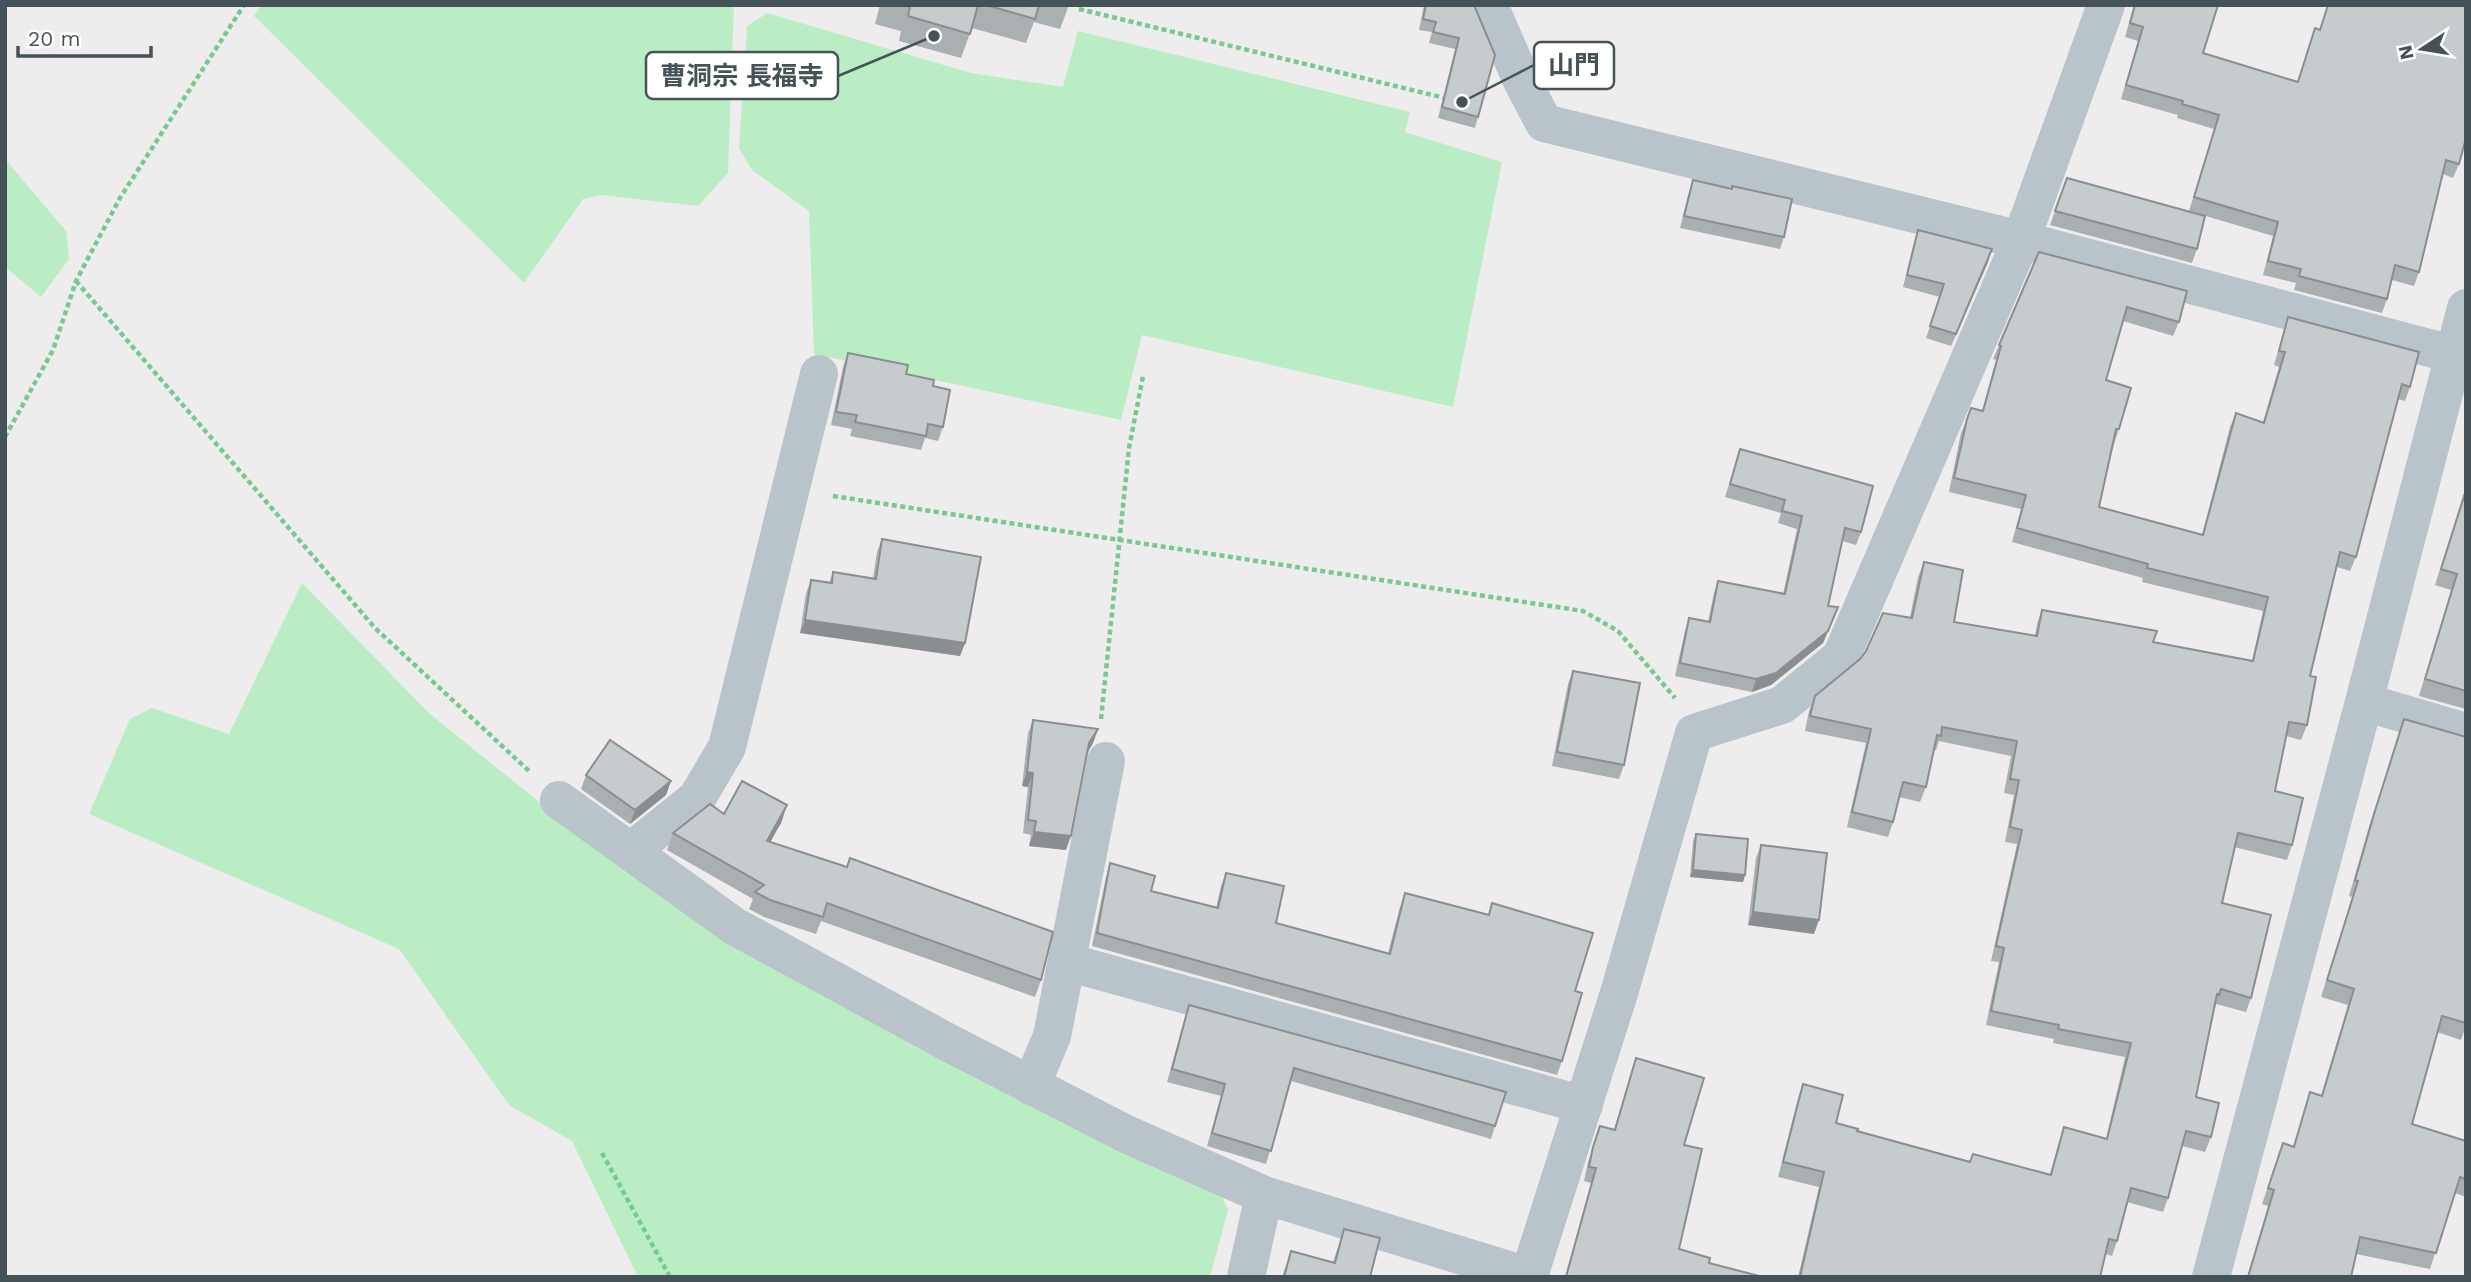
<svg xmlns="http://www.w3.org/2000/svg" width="2471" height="1282" viewBox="0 0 2471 1282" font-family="'Work Sans','Noto Sans JP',sans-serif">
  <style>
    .green { fill: #bbedc5 }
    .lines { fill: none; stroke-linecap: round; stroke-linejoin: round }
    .path { stroke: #74ca8f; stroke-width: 4.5; stroke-dasharray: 5 3.5; stroke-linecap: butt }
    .minor { stroke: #b8c4c9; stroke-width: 38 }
    .wall { fill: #aaafb1 }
    .shaded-wall { fill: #8b8e90 }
    .building { fill: #c6cbce; stroke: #8b8e90; stroke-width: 2 }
    .leader { fill: none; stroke: #455359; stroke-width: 2.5 }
    .callout-dot { fill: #455359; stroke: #fff; stroke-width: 2.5 }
    .callout { fill: #fff; stroke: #455359; stroke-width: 2.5 }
    .callout-label { font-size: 26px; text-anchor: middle; font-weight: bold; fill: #455359 }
  </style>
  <rect width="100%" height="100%" fill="#efeced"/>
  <!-- green -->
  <g class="green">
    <polygon points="261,5 734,5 728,173 698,206 601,195 583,199 524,283 254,16"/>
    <polygon points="767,13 971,73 1063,87 1078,31 1410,112 1405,132 1502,162 1453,407 1142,335 1121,420 814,354 809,211 752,170 739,148 747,26"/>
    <polygon points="5,159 66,231 69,259 41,297 5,267"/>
    <polygon points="302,583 430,714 543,805 1222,1196 1228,1210 1210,1277 638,1277 572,1141 509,1105 399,949 89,814 130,719 152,708 229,734"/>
  </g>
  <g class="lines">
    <!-- path -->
    <g class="path">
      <polyline points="1079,9 1449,99"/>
      <polyline points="76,281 375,628 529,771"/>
      <polyline points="5,437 53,350 76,281 120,198 244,5"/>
      <polyline points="833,496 1583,611 1618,631 1675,698"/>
      <polyline points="1101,719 1129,448 1143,376"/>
      <polyline points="602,1153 670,1277"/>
    </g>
    <!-- minor -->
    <g class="minor">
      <polyline points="1489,5 1521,79 1544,123 2021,240 2452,354"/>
      <polyline points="2364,702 2466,732"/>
      <polyline points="559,800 734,926 949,1043 1126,1134 1264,1195 1531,1277"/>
      <polyline points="631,851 697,798 727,747 819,374"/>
      <polyline points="1067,962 1584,1105"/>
      <polyline points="1031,1086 1052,1036 1106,761"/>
      <polyline points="1529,1276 1619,993 1694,733 1782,705 1841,657 2021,240 2106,5"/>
      <polyline points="1246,1277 1264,1195"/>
      <polyline points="2211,1277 2364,702 2466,308"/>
    </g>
  </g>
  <!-- wall -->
  <g class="wall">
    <polygon points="880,5 1069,5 1060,29 1034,22 1026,43 972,28 961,58 899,41 901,31 875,24"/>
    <polygon points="1424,5 1474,5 1478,117 1475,128 1438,118 1455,49 1429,43 1432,32 1419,30"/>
    <polygon points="2134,5 2218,5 2203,53 2297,82 2315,28 2459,164 2453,178 2443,174 2419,272 2414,286 2392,280 2387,299 2382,313 2294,290 2296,283 2263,275 2273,236 2189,211 2214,129 2177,118 2178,115 2121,99 2138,41 2125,37"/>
    <polygon points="2067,178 2197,249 2192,263 2050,225"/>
    <polygon points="1693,180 1731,189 1784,237 1780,249 1680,228 1689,192"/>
    <polygon points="1918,230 1988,262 1951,346 1926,338 1940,297 1903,287 1914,243"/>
    <polygon points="2039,252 2179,322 2173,336 2123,321 2106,380 2119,429 2114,444 2099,507 2202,535 2230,427 2236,413 2263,422 2279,367 2274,365 2288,317 2410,387 2405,401 2398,399 2356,557 2350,571 2337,567 2310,676 2307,725 2301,740 2286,736 2275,791 2292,845 2287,860 2234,847 2222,903 2251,998 2246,1012 2216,1004 2214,1009 2196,1097 2211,1137 2205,1152 2182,1146 2168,1198 2163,1212 2127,1202 2117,1241 2112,1256 2106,1254 2100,1277 1798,1277 1819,1187 1778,1177 1798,1098 1803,1084 1836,1123 1857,1131 1970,1161 2050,1174 2059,1142 2064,1127 2106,1139 2125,1057 2053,1043 2054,1039 1986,1025 1999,962 1991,961 2017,844 2005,842 2014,795 2004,793 2011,756 1939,741 1936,750 1934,750 1926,787 1920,802 1899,797 1893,822 1888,837 1847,827 1866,743 1805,731 1809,711 1815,696 1910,617 1918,577 1924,562 1954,622 2035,636 2037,624 2042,610 2153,642 2252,661 2263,611 2142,582 2143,578 2012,542 2021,509 1949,492 1961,433 1967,419 1982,411 1996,360 1993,359"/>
    <polygon points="848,353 933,386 943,427 938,441 925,438 921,450 850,436 852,429 831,425 843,367"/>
    <polygon points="1740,449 1861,532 1856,545 1842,541 1828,606 1833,620 1823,643 1771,685 1752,692 1675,676 1685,631 1689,618 1708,622 1714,593 1718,581 1783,594 1797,529 1778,523 1781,513 1725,497"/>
    <polygon points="2466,487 2466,709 2419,696 2451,590 2435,585"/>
    <polygon points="882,539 965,643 960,656 800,633 806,593 811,580 829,583 833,572 873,578 877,552"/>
    <polygon points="1573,671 1624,765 1619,779 1552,766 1568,684"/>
    <polygon points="2404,719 2466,737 2466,1026 2461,1040 2437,1032 2412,1124 2466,1141 2466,1197 2455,1193 2430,1269 2356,1254 2351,1277 2247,1277 2268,1206 2262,1204 2283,1143 2293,1146 2310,1092 2321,1096 2348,1005 2321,997 2352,897 2349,896 2368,830"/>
    <polygon points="1033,720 1098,729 1093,743 1088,751 1066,850 1029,846 1031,835 1023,833 1028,787 1022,786 1028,733"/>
    <polygon points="586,775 666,795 630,824 581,789"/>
    <polygon points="787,805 781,823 770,842 1041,980 1035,997 821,921 816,934 764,917 749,909 753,899 667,850 673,833 724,814"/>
    <polygon points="1696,834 1745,875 1743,882 1690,877 1693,841"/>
    <polygon points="1761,845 1814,934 1748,925 1756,858"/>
    <polygon points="1110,863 1151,891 1216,908 1221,886 1226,873 1276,923 1388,953 1400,907 1405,893 1488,915 1492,903 1575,991 1562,1061 1557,1075 1092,946 1106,877"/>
    <polygon points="1189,1005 1495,1126 1491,1139 1291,1081 1266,1164 1207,1146 1221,1096 1167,1082 1185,1017"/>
    <polygon points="1636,1058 1684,1145 1679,1249 1709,1263 1763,1277 1565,1277 1591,1183 1584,1181 1588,1162 1600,1126 1614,1129"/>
    <polygon points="1344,1229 1370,1277 1282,1277 1291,1251 1333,1262"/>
  </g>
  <!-- shaded-wall -->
  <g class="shaded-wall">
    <polygon points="1992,249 1988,262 1951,346 1956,334"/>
    <polygon points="1838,607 1823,643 1771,685 1752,692 1756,679"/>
    <polygon points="805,620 965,643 960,656 800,633"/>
    <polygon points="1098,729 1093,743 1085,757 1089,743"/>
    <polygon points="1027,772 1033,773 1028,787 1022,786"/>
    <polygon points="671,781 666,795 630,824 635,810"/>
    <polygon points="787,805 781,823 761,858 767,841"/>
    <polygon points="1034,832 1071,836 1066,850 1029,846"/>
    <polygon points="1693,870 1745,875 1743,882 1690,877"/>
    <polygon points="1753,912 1819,920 1814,934 1748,925"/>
  </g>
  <!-- building -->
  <g class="building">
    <polygon points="905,5 978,5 970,34 908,16 910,7"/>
    <polygon points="986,5 1039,5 1035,19"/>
    <polygon points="1426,5 1474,5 1495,55 1478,117 1442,107 1459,38 1433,32 1436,22 1423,19"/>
    <polygon points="2135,5 2218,5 2203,53 2298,82 2315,28 2320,30 2328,5 2466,5 2466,138 2459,164 2446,160 2419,272 2395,265 2387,299 2299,276 2301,269 2268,261 2278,222 2194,197 2219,115 2182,104 2183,101 2126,85 2143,27 2130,23"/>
    <polygon points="2067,178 2205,216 2197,249 2055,211"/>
    <polygon points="1693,180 1732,189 1732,186 1792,199 1784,237 1684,216"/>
    <polygon points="1918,230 1992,249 1956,334 1930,326 1944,284 1907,275"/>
    <polygon points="2039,252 2187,291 2179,322 2127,307 2106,380 2131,388 2119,429 2116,429 2099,507 2203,535 2236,413 2264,423 2285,352 2279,351 2288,317 2419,352 2410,387 2402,384 2356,557 2340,552 2310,676 2316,677 2307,725 2289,722 2275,791 2303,798 2292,845 2238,833 2222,903 2271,915 2251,998 2221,989 2219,995 2217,994 2196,1097 2219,1103 2211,1137 2186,1131 2168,1198 2131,1188 2117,1241 2109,1239 2100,1277 1800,1277 1824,1172 1783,1162 1803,1084 1843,1095 1836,1123 1858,1129 1857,1131 1970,1162 1973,1154 2051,1175 2064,1127 2107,1139 2131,1043 2058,1029 2059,1025 1991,1011 2004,948 1996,946 2022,830 2010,827 2019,780 2010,779 2017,741 1942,727 1941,736 1937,735 1926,787 1903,782 1893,822 1852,812 1871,729 1810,716 1815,696 1860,659 1866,651 1883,613 1912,618 1924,562 1963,570 1954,622 2037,636 2042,610 2157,631 2153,642 2253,661 2268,597 2147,568 2148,564 2017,528 2026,495 1954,478 1967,419 1971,408 1983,411 2001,346 1999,345"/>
    <polygon points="848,353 908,365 906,374 934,380 933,386 950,390 943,427 928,424 926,436 855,422 857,415 836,412"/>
    <polygon points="1740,449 1873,486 1861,532 1845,528 1828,606 1838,607 1828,631 1776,673 1756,679 1680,663 1689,618 1710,622 1718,581 1785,594 1802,516 1782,511 1785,500 1730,484"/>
    <polygon points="2466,490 2466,691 2425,679 2457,574 2441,569"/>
    <polygon points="882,539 981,557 965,643 805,620 811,580 832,583 833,572 876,579"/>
    <polygon points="1573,671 1640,683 1624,765 1557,752"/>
    <polygon points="2404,719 2466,737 2466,1023 2442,1016 2412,1124 2466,1141 2466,1179 2460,1177 2436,1253 2360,1237 2351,1277 2248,1277 2274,1190 2268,1188 2283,1143 2294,1147 2310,1092 2322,1096 2354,989 2327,980 2358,881 2355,880 2374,814"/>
    <polygon points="1033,720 1098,729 1089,743 1071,836 1034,832 1036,821 1028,820 1033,773 1027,772"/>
    <polygon points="610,740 671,781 635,810 586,775"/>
    <polygon points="742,781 787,805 767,841 847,867 850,858 1053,932 1041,980 827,903 823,917 770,900 755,892 764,885 673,833 710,804 724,814"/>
    <polygon points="1696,834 1748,839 1745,875 1693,870"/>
    <polygon points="1761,845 1827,853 1819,920 1753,912"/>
    <polygon points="1110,863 1155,876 1151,891 1218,908 1226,873 1284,886 1276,923 1390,954 1405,893 1489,915 1492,903 1593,933 1575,991 1582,993 1562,1061 1097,933"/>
    <polygon points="1189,1005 1506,1092 1495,1126 1294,1068 1271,1151 1212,1133 1225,1084 1172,1069"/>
    <polygon points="1636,1058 1704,1078 1684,1145 1702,1149 1679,1249 1710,1258 1709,1263 1763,1277 1566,1277 1596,1168 1589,1167 1593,1147 1600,1126 1615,1130"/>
    <polygon points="1344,1229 1380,1238 1370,1277 1284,1277 1291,1251 1335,1263"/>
  </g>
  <!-- callouts -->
  <path class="leader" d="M1462 102L1534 65M934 36L838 76"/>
  <g class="callout-dot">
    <circle cx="1462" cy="102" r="7"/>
    <circle cx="934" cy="36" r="7"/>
  </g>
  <g class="callout">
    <rect x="1534" y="42" width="80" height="47" rx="7"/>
    <rect x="646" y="52" width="192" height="47" rx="7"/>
  </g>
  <g class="callout-label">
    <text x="1574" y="74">山門</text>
    <text x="742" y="85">曹洞宗 長福寺</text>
  </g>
  <!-- border -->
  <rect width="2471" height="1282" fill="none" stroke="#455359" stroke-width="14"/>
  <!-- north arrow -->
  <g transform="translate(2422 49) rotate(258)" stroke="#ffffff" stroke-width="5" paint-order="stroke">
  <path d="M0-5L12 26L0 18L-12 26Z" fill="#455359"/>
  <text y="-10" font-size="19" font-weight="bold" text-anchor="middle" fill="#455359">N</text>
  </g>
  <!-- scale -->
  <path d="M18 46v10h133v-10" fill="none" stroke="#455359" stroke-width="3.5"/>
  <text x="28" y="46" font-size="21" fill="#455359" stroke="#ffffff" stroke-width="5" paint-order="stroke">20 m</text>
</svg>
